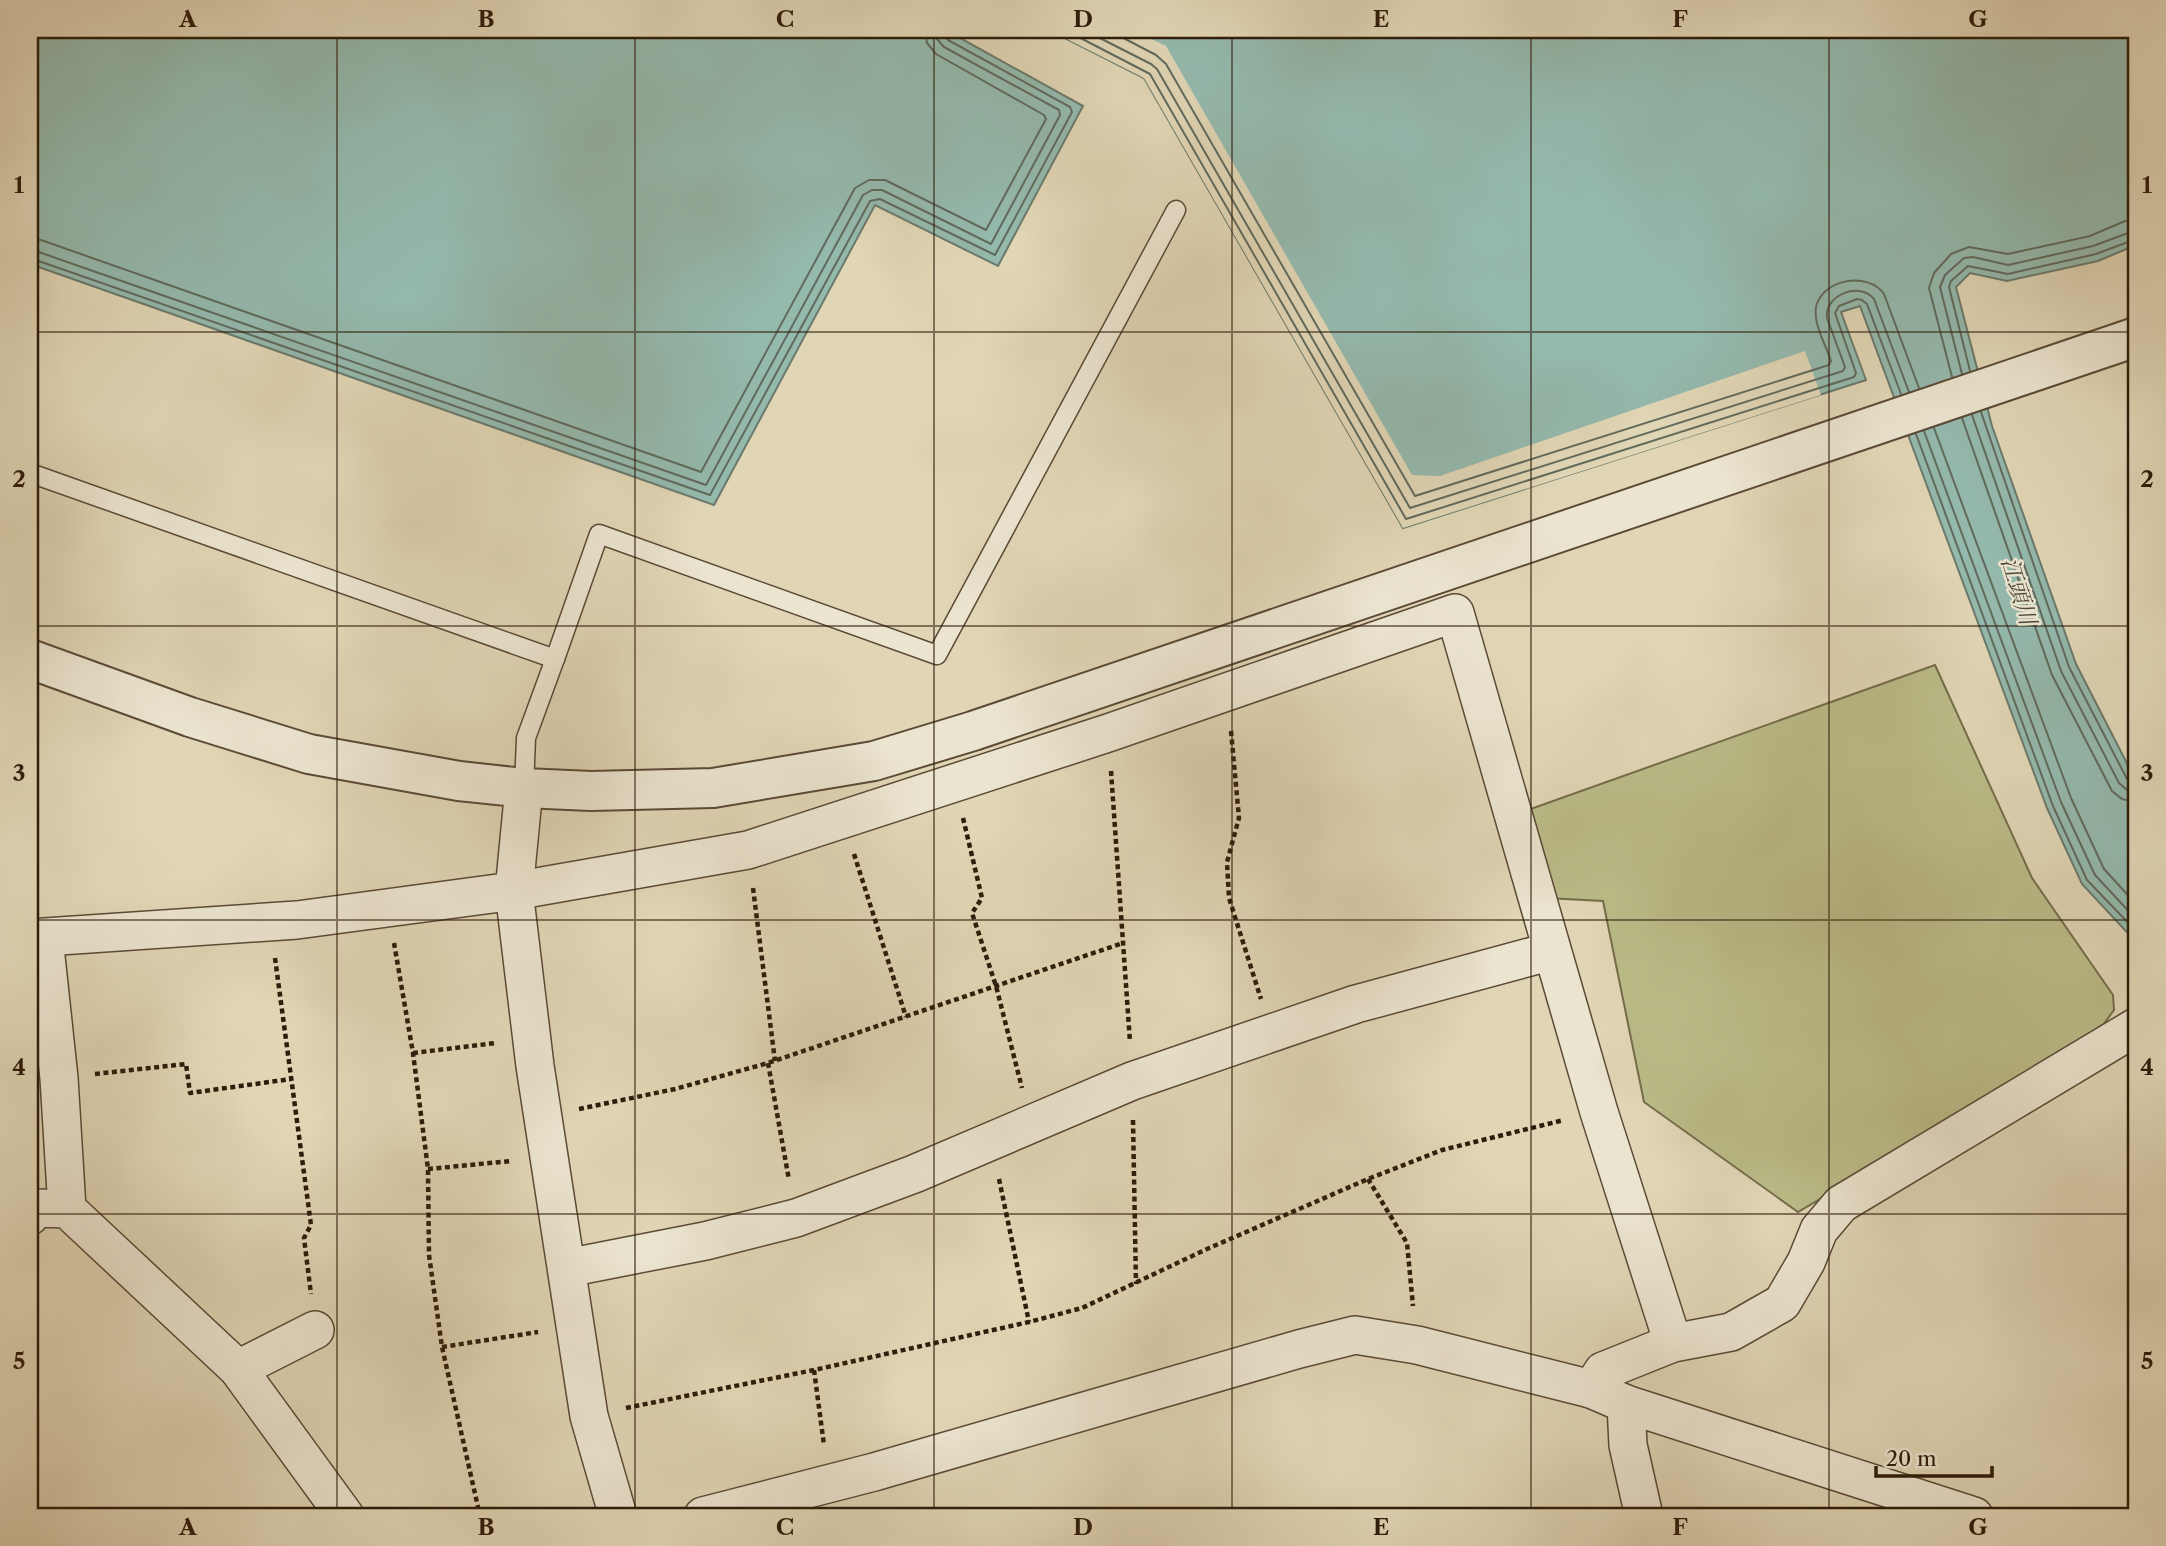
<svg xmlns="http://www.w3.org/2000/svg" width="2166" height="1546" viewBox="0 0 2166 1546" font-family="'Libre Caslon Text','Noto Serif JP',serif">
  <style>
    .green { fill: #babb88; stroke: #746c4a; stroke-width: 2 }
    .water { fill: #94b9ad; stroke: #6b7a6c; stroke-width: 2 }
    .pier { fill: #e0d5b5 }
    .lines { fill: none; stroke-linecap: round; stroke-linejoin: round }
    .shore { stroke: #616a5c; stroke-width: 2 }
    .service-casing { stroke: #5a4a36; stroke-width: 21 }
    .minor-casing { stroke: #5a4a36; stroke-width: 40 }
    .tertiary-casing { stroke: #5a4a36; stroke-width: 42 }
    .path { stroke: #2e1c0b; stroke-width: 4.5; stroke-dasharray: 5 3.5; stroke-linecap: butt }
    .service { stroke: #ebe4cf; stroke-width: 18 }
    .minor { stroke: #ebe4cf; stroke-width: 37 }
    .tertiary { stroke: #ebe4cf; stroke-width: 38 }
    .grid { fill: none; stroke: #2e1c0b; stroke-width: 2; stroke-opacity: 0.55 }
    .labels { text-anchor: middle; stroke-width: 5; stroke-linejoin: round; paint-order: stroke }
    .water-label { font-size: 23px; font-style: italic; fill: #4d4b3c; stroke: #ebe4cf }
    .neatline { fill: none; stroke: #2e1c0b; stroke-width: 2.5 }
    .grid-label { font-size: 23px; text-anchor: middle; font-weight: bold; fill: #2e1c0b }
  </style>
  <rect width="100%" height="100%" fill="#e0d5b5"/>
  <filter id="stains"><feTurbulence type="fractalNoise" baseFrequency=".00286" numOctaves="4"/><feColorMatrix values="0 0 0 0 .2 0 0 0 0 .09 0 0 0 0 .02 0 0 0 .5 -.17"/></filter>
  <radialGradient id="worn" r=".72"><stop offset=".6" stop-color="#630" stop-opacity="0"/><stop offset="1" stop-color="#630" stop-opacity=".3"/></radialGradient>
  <!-- green -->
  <polygon class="green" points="1935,665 2032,878 2113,995 2114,1010 2095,1036 1798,1212 1644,1102 1603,901 1546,898 1525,811"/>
  <!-- water -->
  <g class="water">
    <polygon points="30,30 952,30 951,33 1083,106 998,266 875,205 714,505 30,264"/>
    <polygon points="1049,30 2136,30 2136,245 2098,261 2007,281 1970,273 1956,287 1992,426 2076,664 2136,781 2136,942 2082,884 2047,808 1860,306 1841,312 1866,380 1403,528 1144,78"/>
  </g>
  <!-- pier -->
  <polygon class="pier" points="1049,30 1133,30 1166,46 1412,475 1440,476 1805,351 1821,395 1403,528 1144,78"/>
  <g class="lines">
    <!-- shore -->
    <g class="shore">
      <polyline points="1065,30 1150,74 1406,519 1854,377 1856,373 1835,313 1839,306 1857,299 1862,300 1867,304 1901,394"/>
      <path d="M1084 30 1151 64 1157 69 1410 508 1843 371 1845 367 1827 318C1824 295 1860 281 1874 299L1909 392"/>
      <path d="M1108 30 1156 55 1166 64 1415 496 1829 365 1831 361C1826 345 1813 324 1816 307 1822 279 1868 271 1884 294L1919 388"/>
      <polyline points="30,239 41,240 701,472 855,188 869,180 885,180 986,230 1046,119 1044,115 936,54 927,43 925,30"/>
      <polyline points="30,249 706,485 863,195 872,190 882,190 991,244 1060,115 1059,110 944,47 937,39 935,30"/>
      <polyline points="30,258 710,495 870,201 880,199 995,255 1072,112 1070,107 948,40 945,36 944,30"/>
      <polyline points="1970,371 1949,287 1951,281 1968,266 2008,274 2096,254 2136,239"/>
      <polyline points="1962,374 1940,287 1945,275 1964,258 1973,257 2008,265 2093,246 2136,230"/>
      <polyline points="1952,377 1929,288 1934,273 1951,254 1969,247 2008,254 2090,236 2125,221 2136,220"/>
      <polyline points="1981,412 2069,667 2127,779 2136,783"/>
      <polyline points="1972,415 2061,671 2119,783 2127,790 2136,792"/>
      <polyline points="1962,418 2052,675 2112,791 2122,799 2136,802"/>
      <polyline points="1934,428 2071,798 2104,869 2136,904"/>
      <polyline points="1924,431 2061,802 2095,875 2136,919"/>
      <polyline points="1916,434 2053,806 2087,880 2136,931"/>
    </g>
    <defs>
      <g id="service">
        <polyline points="30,473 555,659 526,738 524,788"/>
        <polyline points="555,659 599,534 937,655 1176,210"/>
      </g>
      <g id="minor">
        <polyline points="524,788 514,891 535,1066 589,1416 618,1516"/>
        <polyline points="30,938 297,920 514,891 748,850 1108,733 1455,613 1599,1112 1673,1343"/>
        <polyline points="44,938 59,1078 67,1209"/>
        <polyline points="30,1216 36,1208 67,1209 238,1369 345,1516"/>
        <polyline points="567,1268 705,1241 796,1218 914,1174 1132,1081 1356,1004 1552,951"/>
        <polyline points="238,1369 315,1330"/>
        <polyline points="1591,1389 1603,1371 1673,1343 1731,1332 1782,1303 1806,1262 1819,1230 1841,1204 2136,1027"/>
        <polyline points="1626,1404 1628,1445 1644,1516"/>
        <polyline points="703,1516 874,1472 1299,1349 1355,1335 1417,1345 1591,1389 1626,1404 1974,1516"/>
      </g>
      <polyline id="tertiary" points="30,659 190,717 309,754 459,781 524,788 591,791 713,788 874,761 973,731 2136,337"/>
    </defs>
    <!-- service casing -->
    <use href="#service" class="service-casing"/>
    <!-- minor casing -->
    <use href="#minor" class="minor-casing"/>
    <!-- tertiary casing -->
    <use href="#tertiary" class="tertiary-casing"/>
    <!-- path -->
    <g class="path">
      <polyline points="1231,731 1239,818 1227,862 1229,898 1261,999"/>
      <polyline points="1111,771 1130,1042"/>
      <polyline points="963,818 982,898 972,913 996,986 1022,1088"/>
      <polyline points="854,854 906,1017"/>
      <polyline points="753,888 775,1061"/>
      <polyline points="394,943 413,1053 428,1169 429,1255 442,1347 480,1516"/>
      <polyline points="275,958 311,1225 304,1238 311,1294"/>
      <polyline points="413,1053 496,1043"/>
      <polyline points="768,1063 789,1180"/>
      <polyline points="95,1074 186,1064 190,1093 291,1079"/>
      <polyline points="579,1109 675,1089 768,1063 1123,943"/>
      <polyline points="1133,1120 1136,1284"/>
      <polyline points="428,1169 511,1161"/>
      <polyline points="999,1179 1029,1322"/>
      <polyline points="1368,1179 1407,1243 1413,1306"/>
      <polyline points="442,1347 538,1332"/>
      <polyline points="814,1370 824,1445"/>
      <polyline points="626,1408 814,1370 1029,1322 1082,1308 1207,1249 1368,1179 1442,1150 1564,1120"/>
    </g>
    <!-- service -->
    <use href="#service" class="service"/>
    <!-- minor -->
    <use href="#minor" class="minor"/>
    <!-- tertiary -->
    <use href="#tertiary" class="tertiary"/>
  </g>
  <!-- grid -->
  <path class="grid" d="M337 30V1516M635 30V1516M934 30V1516M1232 30V1516M1531 30V1516M1829 30V1516M30 332H2136M30 626H2136M30 920H2136M30 1214H2136"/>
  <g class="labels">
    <!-- water labels -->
    <g class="water-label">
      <text transform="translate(2019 591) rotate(73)" y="8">江頭川</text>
    </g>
  </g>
  <!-- margin -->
  <rect width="2166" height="1546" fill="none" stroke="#e0d5b5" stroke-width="77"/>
  <!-- scale -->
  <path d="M1876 1466v10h116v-10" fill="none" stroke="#2e1c0b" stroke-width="3.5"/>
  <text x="1886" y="1466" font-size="21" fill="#2e1c0b" stroke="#ebe4cf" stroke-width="5" paint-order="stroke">20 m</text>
  <rect x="38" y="38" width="2090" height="1470" class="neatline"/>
  <g class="grid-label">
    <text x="188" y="27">A</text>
    <text x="486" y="27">B</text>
    <text x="785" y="27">C</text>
    <text x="1083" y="27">D</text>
    <text x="1381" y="27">E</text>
    <text x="1680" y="27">F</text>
    <text x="1978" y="27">G</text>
    <text x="19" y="193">1</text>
    <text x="2147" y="193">1</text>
    <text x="19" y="487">2</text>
    <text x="2147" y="487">2</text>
    <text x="19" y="781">3</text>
    <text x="2147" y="781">3</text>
    <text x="19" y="1075">4</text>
    <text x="2147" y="1075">4</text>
    <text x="19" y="1369">5</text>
    <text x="2147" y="1369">5</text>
    <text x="188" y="1535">A</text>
    <text x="486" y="1535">B</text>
    <text x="785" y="1535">C</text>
    <text x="1083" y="1535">D</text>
    <text x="1381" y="1535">E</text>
    <text x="1680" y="1535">F</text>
    <text x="1978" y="1535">G</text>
  </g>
  <rect width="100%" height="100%" filter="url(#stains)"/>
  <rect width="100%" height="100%" fill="url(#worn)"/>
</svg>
